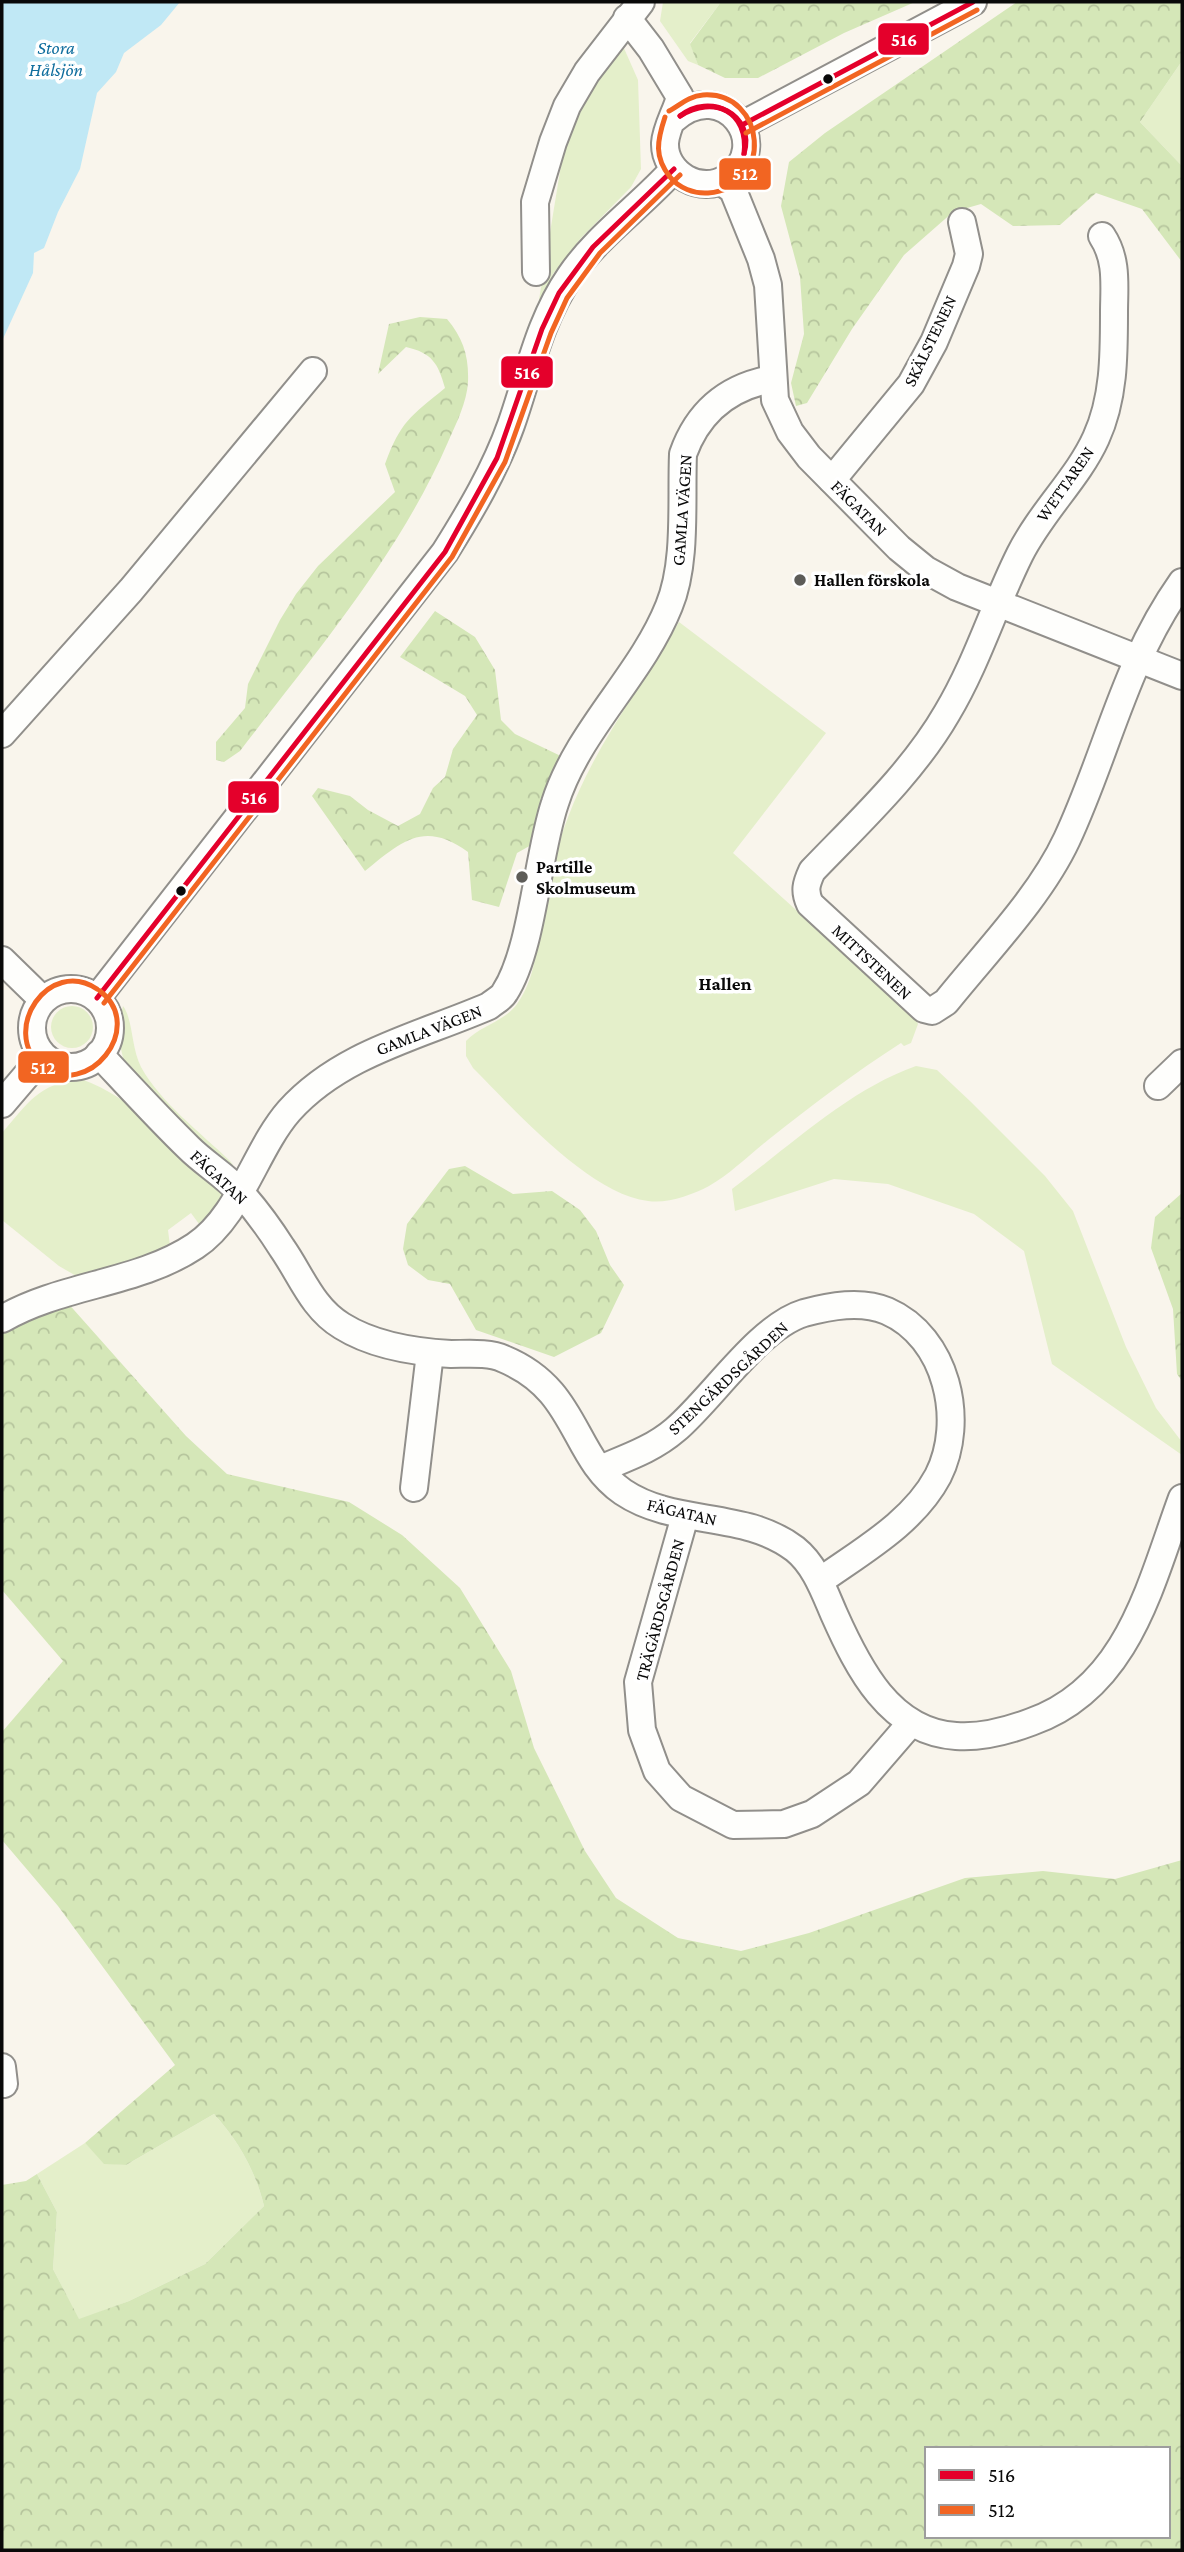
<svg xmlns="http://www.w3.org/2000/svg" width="1184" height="2552" viewBox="0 0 1184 2552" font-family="'Crimson Pro',serif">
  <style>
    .grass { fill: #e4efca }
    .forest { fill: url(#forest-crowns); fill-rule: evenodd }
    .water { fill: #c0e8f5 }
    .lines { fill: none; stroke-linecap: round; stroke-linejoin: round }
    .minor-casing { stroke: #918f8b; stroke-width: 30 }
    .minor { stroke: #fefefc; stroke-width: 26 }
    .bus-1-casing { stroke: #fff; stroke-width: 10 }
    .bus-2-casing { stroke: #fff; stroke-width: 10 }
    .bus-1 { stroke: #e4002b; stroke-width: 5 }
    .bus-2 { stroke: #f26522; stroke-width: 5 }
    .bus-dot { fill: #090909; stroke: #fff; stroke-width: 2.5 }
    .poi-dot { fill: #5d5c58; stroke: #fff; stroke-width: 2.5 }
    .labels { text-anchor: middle; stroke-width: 7; stroke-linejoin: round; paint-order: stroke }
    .street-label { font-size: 18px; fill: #090909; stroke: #fff }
    .poi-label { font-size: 18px; font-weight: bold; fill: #090909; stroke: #fff; text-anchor: start }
    .water-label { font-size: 19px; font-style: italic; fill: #106e9e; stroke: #fff }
    .neighbourhood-label { font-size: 19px; font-weight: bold; fill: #090909; stroke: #fff }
    .line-badge { stroke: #fff; stroke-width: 2.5 }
    .badge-label { font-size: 19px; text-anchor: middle; font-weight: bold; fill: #fff }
  </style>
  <defs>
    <pattern id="forest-crowns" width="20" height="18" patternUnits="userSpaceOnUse" patternTransform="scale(1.75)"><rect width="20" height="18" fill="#d5e7b8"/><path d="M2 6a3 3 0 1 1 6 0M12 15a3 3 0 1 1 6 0" fill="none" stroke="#b6c59d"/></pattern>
  </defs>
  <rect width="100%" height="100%" fill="#f9f5ec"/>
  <!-- grass -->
  <g class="grass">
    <polygon points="663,2 721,2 690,43 698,65 688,61 660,21"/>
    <polygon points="623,46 638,80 641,169 631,187 581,238 553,274 537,312 565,141 605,65"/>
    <polygon points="1182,61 1182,166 1140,122"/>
    <path d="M679 622 826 733 733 853 915 1017 918 1024 911 1043 904 1046 901 1043C854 1073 811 1106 768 1140 749 1155 730 1174 709 1186 692 1195 667 1204 648 1201 589 1194 514 1109 473 1068L466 1056V1041C481 1025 504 1022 517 1004 539 974 537 933 544 897 551 865 565 821 579 791 606 731 646 679 679 622Z"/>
    <path d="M123 1006C133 1019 131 1047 141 1067 161 1103 200 1132 230 1161L233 1165 230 1169 125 1067 117 1031Z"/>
    <circle cx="72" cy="1027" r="21"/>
    <path d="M916 1066 937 1070 971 1102 1045 1176 1073 1211 1126 1347 1156 1408 1182 1442V1455L1052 1364 1024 1251 974 1214 888 1184 834 1179 735 1211 732 1189C789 1147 848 1090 916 1066Z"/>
    <path d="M81 1079C136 1099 174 1144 216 1183L223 1195 202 1228 191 1213 168 1230 171 1254 78 1277 59 1266 2 1220V1133C28 1103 39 1083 81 1079Z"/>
    <path d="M214 2114C238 2140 256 2172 264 2206L205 2264 129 2301 79 2320 53 2269 57 2212 37 2174 85 2143 104 2163 126 2165Z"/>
  </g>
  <!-- forest -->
  <g class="forest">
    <polygon points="721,2 915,2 844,33 758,78 725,78 698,65 690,44"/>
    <polygon points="1017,2 1182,2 1182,61 1140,122 1182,166 1182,262 1142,209 1096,193 1060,225 1013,226 981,204 953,212 904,255 852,329 807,403 796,406 791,383 804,334 800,277 781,206 789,162 825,133"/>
    <path d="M420 317 447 319C463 338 469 356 468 382 467 402 456 424 448 442 398 557 315 653 240 751L224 762 216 760V742L245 708 248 684 280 620 296 594 318 566 395 492 385 464C401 421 410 417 445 388 438 363 432 353 406 347L378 374 389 324Z"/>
    <path d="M435 611 475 637 495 670 501 720 515 734 567 759 533 844 517 853 499 907 472 900 468 852C424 820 402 841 365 871L312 796 318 788 350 796 368 810 398 826 420 814 433 788 445 777 453 749 477 715 465 696 400 657Z"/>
    <polygon points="465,1166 513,1194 552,1191 580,1210 596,1231 610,1265 624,1285 601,1333 554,1357 476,1330 450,1284 428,1280 408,1265 403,1249 407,1224 449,1169"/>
    <polygon points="1182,1193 1182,1381 1177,1374 1173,1309 1151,1248 1155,1217"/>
    <path d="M66 1301 186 1436 227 1474 349 1502 402 1535 460 1588 511 1671 534 1748 585 1851 616 1898 678 1938 741 1951 809 1933 965 1878 1043 1871 1115 1879 1182 1860V2550H2V2185L26 2181 37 2174 57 2212 53 2269 79 2319 129 2301 205 2264 264 2206C256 2172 238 2140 214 2114L126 2165 104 2164 85 2143 175 2065 58 1906 2 1840V1732L63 1661 2 1590V1314ZM927 2449H1168V2536H927Z"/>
  </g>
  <!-- water -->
  <polygon class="water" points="2,2 180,2 161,25 124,53 116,72 97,93 80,169 58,212 44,248 34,253 33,273 2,341"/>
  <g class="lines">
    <defs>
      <g id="minor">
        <path d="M627 18 651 49 680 97C676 112 666 128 665 143 664 174 701 195 727 178 775 146 724 75 674 119"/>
        <polyline points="742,125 973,2"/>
        <polyline points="722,182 733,190 761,259 768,285 775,400 790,432 809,457 899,548 926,570 957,587 1182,676"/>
        <path d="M1102 236C1118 260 1114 286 1114 313 1114 356 1114 399 1096 438 1078 478 1041 512 1020 554 994 606 977 663 947 713 913 772 859 822 812 871 806 884 804 891 810 904L924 1009 932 1011 946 1002C986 952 1040 897 1067 839 1108 751 1124 664 1182 582"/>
        <polyline points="536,272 535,202 553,142 567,106 587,72 641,2"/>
        <polyline points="832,480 911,384 934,342 966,266 969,254 962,222"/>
        <polyline points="2,734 131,590 313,371"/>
        <polyline points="2,960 43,1000"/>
        <circle cx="71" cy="1028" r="39"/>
        <path d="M97 998 445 552C470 512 495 470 511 425 529 374 539 321 570 276 598 235 641 206 674 169"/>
        <path d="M99 1054C129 1086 158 1118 189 1148 205 1164 226 1176 241 1193 256 1210 270 1229 282 1248 301 1275 312 1308 342 1326 374 1346 414 1352 451 1354 468 1354 489 1352 504 1359 579 1390 571 1456 623 1492 675 1527 744 1510 795 1549 815 1565 824 1591 834 1614 858 1668 890 1732 956 1736 981 1738 1007 1731 1031 1722 1128 1688 1150 1585 1182 1498"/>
        <polyline points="1158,1086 1182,1063"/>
        <polyline points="2,1104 43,1056"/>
        <path d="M2 1319C62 1284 138 1284 195 1246 240 1216 255 1150 289 1111 341 1053 420 1036 489 1006 495 1001 502 998 505 992 533 948 537 856 555 803 578 730 641 676 669 606 687 563 681 501 683 454 698 412 728 387 772 379"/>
        <path d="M600 1469C626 1458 653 1449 675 1430 712 1399 758 1327 804 1313 830 1306 861 1300 887 1311 947 1337 966 1421 938 1476 913 1523 862 1551 820 1581"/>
        <polyline points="414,1488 430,1353"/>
        <polyline points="685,1516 638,1682 642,1730 657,1771 681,1798 733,1825 784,1824 812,1814 859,1783 910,1724"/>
        <polyline points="2,2067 4,2084"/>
      </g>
    </defs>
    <!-- minor casing -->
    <use href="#minor" class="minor-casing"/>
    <!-- minor -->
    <use href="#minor" class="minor"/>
    <defs>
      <g id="bus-1">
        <path d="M680 116C709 92 756 114 744 154"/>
        <path d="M680 116C714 95 749 111 744 154"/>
        <polyline points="742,125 973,2"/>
        <polyline points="97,998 445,552 497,458 542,329 559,293 593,247 674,169"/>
      </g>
      <g id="bus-2">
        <path d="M665 117C657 141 654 157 670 177 679 188 694 194 708 193 775 188 766 91 703 95 689 96 680 105 669 111"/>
        <polyline points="746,133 977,10"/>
        <path d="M97 989C49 957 0 1030 41 1066 88 1101 147 1027 100 991"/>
        <polyline points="104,1003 452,557 505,462 551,333 567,298 600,253 680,175"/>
      </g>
    </defs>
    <!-- bus-1 casing -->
    <use href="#bus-1" class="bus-1-casing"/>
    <!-- bus-2 casing -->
    <use href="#bus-2" class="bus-2-casing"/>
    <!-- bus-1 -->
    <use href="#bus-1" class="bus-1"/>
    <!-- bus-2 -->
    <use href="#bus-2" class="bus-2"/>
  </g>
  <!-- markers -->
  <g class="bus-dot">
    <circle cx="828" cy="79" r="6"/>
    <circle cx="181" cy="891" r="6"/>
  </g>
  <g class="poi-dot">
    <circle cx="800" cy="580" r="7"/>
    <circle cx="522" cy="877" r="7"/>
  </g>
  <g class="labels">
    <!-- street labels -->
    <g class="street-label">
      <text transform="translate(930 341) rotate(-64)" y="6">SKÄLSTENEN</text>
      <text transform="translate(1065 484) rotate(-55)" y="6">WETTAREN</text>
      <text transform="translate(859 508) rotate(45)" y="6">FÄGATAN</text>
      <text transform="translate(682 510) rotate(-86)" y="6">GAMLA VÄGEN</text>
      <text transform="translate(872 962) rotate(43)" y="6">MITTSTENEN</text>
      <text transform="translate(429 1030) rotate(-21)" y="6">GAMLA VÄGEN</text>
      <text transform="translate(219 1177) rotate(43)" y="6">FÄGATAN</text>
      <text transform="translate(728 1378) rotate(-43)" y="6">STENGÄRDSGÅRDEN</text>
      <text transform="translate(682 1512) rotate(13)" y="6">FÄGATAN</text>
      <text transform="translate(660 1610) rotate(-75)" y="6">TRÄGÄRDSGÅRDEN</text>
    </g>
    <!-- poi labels -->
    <g class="poi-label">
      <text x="814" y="586">Hallen förskola</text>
      <text x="536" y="873">Partille<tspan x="536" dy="21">Skolmuseum</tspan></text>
    </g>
    <!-- water labels -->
    <g class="water-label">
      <text x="56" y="54">Stora<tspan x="56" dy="22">Hålsjön</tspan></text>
    </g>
    <!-- neighbourhood labels -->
    <g class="neighbourhood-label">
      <text x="725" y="990">Hallen</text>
    </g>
  </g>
  <g class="line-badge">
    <rect x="877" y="22" width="53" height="34" rx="7" fill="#e4002b"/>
    <rect x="718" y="157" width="54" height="34" rx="7" fill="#f26522"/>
    <rect x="500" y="355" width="54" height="34" rx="7" fill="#e4002b"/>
    <rect x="227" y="780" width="53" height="34" rx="7" fill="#e4002b"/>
    <rect x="17" y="1050" width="53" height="34" rx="7" fill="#f26522"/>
  </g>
  <g class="badge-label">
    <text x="904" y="46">516</text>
    <text x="745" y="180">512</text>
    <text x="527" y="379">516</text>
    <text x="254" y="804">516</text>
    <text x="43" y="1074">512</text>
  </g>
  <!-- border -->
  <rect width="1184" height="2552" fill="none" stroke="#090909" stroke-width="7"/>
  <!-- legend -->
  <rect x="925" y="2447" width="245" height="91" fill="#ffffff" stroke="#9d9d9d" stroke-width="2"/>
  <rect x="939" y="2470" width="35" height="10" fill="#e4002b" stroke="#9d9d9d" stroke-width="2"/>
  <text x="988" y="2482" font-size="21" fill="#090909">516</text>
  <rect x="939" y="2505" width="35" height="10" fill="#f26522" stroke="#9d9d9d" stroke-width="2"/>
  <text x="988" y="2517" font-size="21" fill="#090909">512</text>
</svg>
